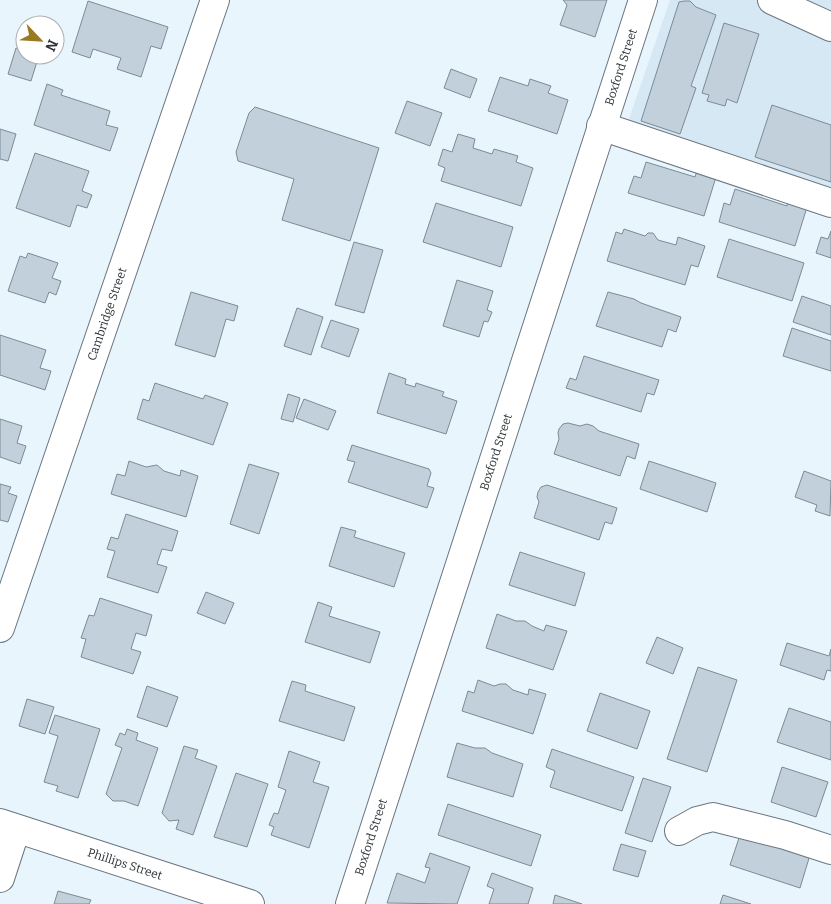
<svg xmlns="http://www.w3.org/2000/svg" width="831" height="904" viewBox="0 0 831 904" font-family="Bitter,serif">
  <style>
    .built { fill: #d6e8f4 }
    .building { fill: #c1d0db; stroke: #7d8b95 }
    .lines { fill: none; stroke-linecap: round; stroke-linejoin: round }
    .minor-casing { stroke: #697680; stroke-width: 30 }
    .major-casing { stroke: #697680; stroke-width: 30 }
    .minor { stroke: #fff; stroke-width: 28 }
    .major { stroke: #fff; stroke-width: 28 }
    .labels { text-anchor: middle; stroke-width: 4.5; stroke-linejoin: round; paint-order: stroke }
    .street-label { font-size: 12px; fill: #2e3438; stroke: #fff }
  </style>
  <rect width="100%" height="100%" fill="#e8f5fd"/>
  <!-- built -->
  <polygon class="built" points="670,0 831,0 831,190 628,122"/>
  <!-- building -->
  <g class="building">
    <polygon points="563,0 607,0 595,37 560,25 567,5"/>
    <polygon points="88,1 168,27 161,49 151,46 141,77 117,69 121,58 93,49 90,58 72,52"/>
    <polygon points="684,1 690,1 696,7 716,15 691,86 696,88 680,134 641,121 679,2"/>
    <polygon points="724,23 759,34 737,103 727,99 725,106 707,101 709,95 702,93"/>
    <polygon points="16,48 25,51 25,55 39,55 31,81 8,74"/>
    <polygon points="451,69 477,79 470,98 444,88"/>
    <polygon points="500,77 528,86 530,79 551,86 548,93 568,100 557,134 488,111"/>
    <polygon points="47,84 63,90 61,95 110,111 106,125 118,128 110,151 34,125"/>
    <polygon points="407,101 442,113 430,146 395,133"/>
    <polygon points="772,105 831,125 831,182 755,157"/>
    <polygon points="255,107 379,148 350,241 282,220 294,179 238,161 236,152 249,113"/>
    <polygon points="0,129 16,134 8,161 0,159"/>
    <polygon points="458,134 475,139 473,148 492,154 494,149 518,156 516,162 533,168 521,206 441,181 445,168 438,165 443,149 452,152"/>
    <polygon points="35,153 89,171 82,191 92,195 87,208 77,205 70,227 16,208"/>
    <polygon points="646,162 695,177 697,171 716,177 704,216 628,193 634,176 641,178"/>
    <polygon points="735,189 787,206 788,201 807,207 795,246 719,222 724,203 730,205"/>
    <polygon points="436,203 513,227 501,267 423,242"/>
    <polygon points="624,229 645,236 648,233 653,233 658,240 676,245 678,237 705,246 698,267 691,265 685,285 607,261 616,232 622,234"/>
    <polygon points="831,231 831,258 816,253 821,237 828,239"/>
    <polygon points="729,239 804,263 792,301 717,277"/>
    <polygon points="354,242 383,250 364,313 335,305"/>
    <polygon points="28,253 58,263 52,278 61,281 56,295 49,292 45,303 8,291 20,256 26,258"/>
    <polygon points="457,280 493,291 487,310 492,312 488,322 484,321 479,337 443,326"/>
    <polygon points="191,292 238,306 234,321 226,319 215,357 175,345"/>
    <polygon points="608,292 634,299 641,303 681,317 676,332 668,329 662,347 596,326"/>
    <polygon points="802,296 831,306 831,335 793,322"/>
    <polygon points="297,308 323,317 311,355 284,346"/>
    <polygon points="331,320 359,329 349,357 321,347"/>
    <polygon points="792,328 831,341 831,371 783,356"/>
    <polygon points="0,335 46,350 40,368 51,371 45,390 0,375"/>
    <polygon points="584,356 659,380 654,395 647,393 641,412 566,388 570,378 576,380"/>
    <polygon points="389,373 406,379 405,384 415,387 416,383 444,392 442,396 457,401 446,434 377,413"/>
    <polygon points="155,383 203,399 205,395 228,403 213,445 137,419 143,399 149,401"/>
    <polygon points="288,394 300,398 293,422 281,419"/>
    <polygon points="304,399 336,411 328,430 296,418"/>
    <polygon points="0,419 22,426 17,443 26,446 20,464 0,457"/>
    <polygon points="568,423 580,426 587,424 593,426 599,431 639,444 635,459 627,456 620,476 554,454 559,439 558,433 559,429 563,424"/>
    <polygon points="352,445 429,469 431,473 427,486 434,488 427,508 348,482 355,462 347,460"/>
    <polygon points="129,461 146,467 157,465 164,471 180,476 181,470 198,476 186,517 111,494 117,474 125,476"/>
    <polygon points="649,461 716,483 707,512 640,489"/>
    <polygon points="249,464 279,473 259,534 230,524"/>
    <polygon points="804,471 831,481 830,516 815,511 817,505 795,497"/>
    <polygon points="0,484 11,487 8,493 17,496 8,522 0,520"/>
    <polygon points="547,485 617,508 612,524 605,522 599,540 534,518 539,502 537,497 538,492 541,487"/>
    <polygon points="126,514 178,531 172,551 162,549 157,564 167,567 158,593 107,577 115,551 107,549 111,537 118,539"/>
    <polygon points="341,527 356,531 354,537 405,553 394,587 329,566"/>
    <polygon points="520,552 585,573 575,606 509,585"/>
    <polygon points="206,592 234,603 225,624 197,613"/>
    <polygon points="100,598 152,615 146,636 136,633 131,649 141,652 133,674 81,657 86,639 81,638 89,615 94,616"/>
    <polygon points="318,602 332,607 329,616 380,632 370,663 305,642"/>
    <polygon points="497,614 516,621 525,621 532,626 544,631 546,625 567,631 553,670 486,648"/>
    <polygon points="657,637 683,648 673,674 646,663"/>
    <polygon points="787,643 829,656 831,649 831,671 827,670 824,680 780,665"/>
    <polygon points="698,667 737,680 707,772 667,759"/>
    <polygon points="478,680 494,686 500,684 506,684 513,690 528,695 529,689 546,694 533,734 462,711 468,691 474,693"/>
    <polygon points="292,681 306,685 305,691 355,707 344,741 279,721"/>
    <polygon points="147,686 178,697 167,727 137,717"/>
    <polygon points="600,693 650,711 637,749 587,731"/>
    <polygon points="27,699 54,707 45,734 19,726"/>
    <polygon points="789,708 831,722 831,760 777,742"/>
    <polygon points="55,715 100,729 78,798 56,791 58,786 44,782 58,736 49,733"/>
    <polygon points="127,729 138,733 136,740 158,748 138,806 124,801 113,801 106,794 122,748 115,745 120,733 125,735"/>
    <polygon points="457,743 475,748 485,748 492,753 523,764 513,797 447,777"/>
    <polygon points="184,746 198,750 195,758 217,766 193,835 176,829 179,820 169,821 162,813"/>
    <polygon points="552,749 634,777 622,811 550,787 555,771 546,767"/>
    <polygon points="289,751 320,762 313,782 329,787 309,848 271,835 274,827 269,825 274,813 278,814 286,790 278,787"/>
    <polygon points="782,767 828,782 816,817 771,802"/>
    <polygon points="236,773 268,784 247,847 214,837"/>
    <polygon points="643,778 671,787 652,842 625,833"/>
    <polygon points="448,804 541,835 531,866 438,835"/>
    <polygon points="741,832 810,855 800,888 730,865"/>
    <polygon points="621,844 646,851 638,877 613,870"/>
    <polygon points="430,853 470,867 457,904 387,903 397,873 425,883 430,868 425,867"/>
    <polygon points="492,873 533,888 528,904 489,904 494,889 487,886"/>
    <polygon points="58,891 91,900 89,904 54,904"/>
    <polygon points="555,895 582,904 553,904"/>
    <polygon points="723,895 751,904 720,904"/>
  </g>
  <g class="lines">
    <defs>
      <g id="minor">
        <polyline points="601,126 831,203"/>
        <polyline points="0,628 215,0"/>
        <polyline points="0,823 250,904"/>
        <polyline points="679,831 697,821 713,817 785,835 831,850"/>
        <polyline points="0,878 16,829"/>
        <polyline points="350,904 643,0"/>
      </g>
      <polyline id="major" points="772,0 831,27"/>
    </defs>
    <!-- minor casing -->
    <use href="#minor" class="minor-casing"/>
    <!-- major casing -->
    <use href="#major" class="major-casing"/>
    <!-- minor -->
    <use href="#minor" class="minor"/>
    <!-- major -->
    <use href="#major" class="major"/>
  </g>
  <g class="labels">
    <!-- street labels -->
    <g class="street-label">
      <text transform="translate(621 67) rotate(-72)" y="4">Boxford Street</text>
      <text transform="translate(107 314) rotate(-71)" y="4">Cambridge Street</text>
      <text transform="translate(496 452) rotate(-72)" y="4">Boxford Street</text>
      <text transform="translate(371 837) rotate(-72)" y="4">Boxford Street</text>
      <text transform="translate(125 864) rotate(18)" y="4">Phillips Street</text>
    </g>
  </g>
  <!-- north arrow -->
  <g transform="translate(40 40) rotate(115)"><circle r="24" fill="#ffffff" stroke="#abaeaf"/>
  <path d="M0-4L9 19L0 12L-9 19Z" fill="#997922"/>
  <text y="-8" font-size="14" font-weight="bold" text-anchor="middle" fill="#2e3438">N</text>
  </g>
</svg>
